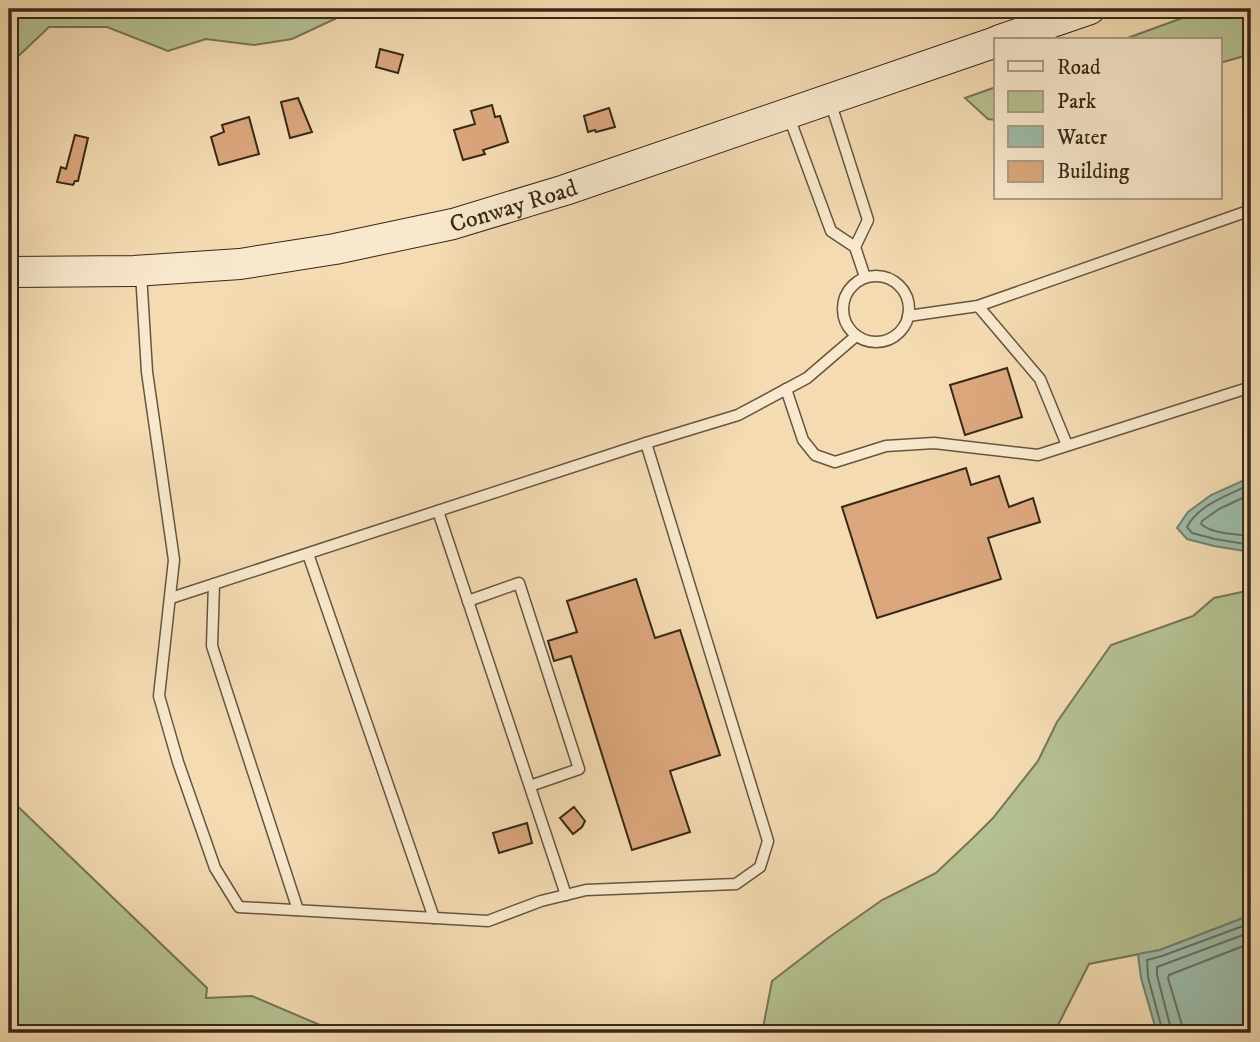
<svg xmlns="http://www.w3.org/2000/svg" width="1260" height="1042" viewBox="0 0 1260 1042" font-family="'IM FELL DW Pica',serif">
  <style>
    .green { fill: #b5c192; stroke: #767556; stroke-width: 2 }
    .water { fill: #9cbba9; stroke: #73816f; stroke-width: 2 }
    .lines { fill: none; stroke-linecap: round; stroke-linejoin: round }
    .shore { stroke: #697261; stroke-width: 2 }
    .building { fill: #dba67c; stroke: #362919; stroke-width: 2 }
    .lane-casing { stroke: #66563f; stroke-width: 13 }
    .secondary-casing { stroke: #362919; stroke-width: 32 }
    .lane { stroke: #f8e8cd; stroke-width: 10 }
    .secondary { stroke: #f8e8cd; stroke-width: 30 }
    .labels { text-anchor: middle; stroke-width: 5; stroke-linejoin: round; paint-order: stroke }
    .street-label { font-size: 24px; fill: #362919; stroke: #f8e8cd }
  </style>
  <rect width="100%" height="100%" fill="#f4dbb2"/>
  <filter id="stains"><feTurbulence type="fractalNoise" baseFrequency=".00286" numOctaves="4"/><feColorMatrix values="0 0 0 0 .2 0 0 0 0 .09 0 0 0 0 .02 0 0 0 .5 -.17"/></filter>
  <radialGradient id="worn" r=".72"><stop offset=".6" stop-color="#630" stop-opacity="0"/><stop offset="1" stop-color="#630" stop-opacity=".3"/></radialGradient>
  <!-- green -->
  <g class="green">
    <polygon points="9,9 356,9 292,39 254,45 206,39 168,51 107,27 49,27 9,65"/>
    <polygon points="1207,9 1251,9 1251,54 1220,63 1220,40 1122,40"/>
    <polygon points="996,87 996,120 988,119 965,98"/>
    <polygon points="1251,590 1251,915 1160,950 1089,964 1054,1033 762,1033 772,981 828,938 882,900 936,873 973,838 993,818 1038,761 1057,722 1111,645 1193,616 1214,598"/>
    <polygon points="9,798 207,988 206,998 252,996 334,1031 426,1031 429,1033 9,1033"/>
  </g>
  <!-- water -->
  <g class="water">
    <polygon points="1251,477 1251,552 1214,546 1187,539 1177,528 1188,512 1211,495"/>
    <polygon points="1251,915 1251,1033 1157,1033 1141,978 1138,954 1160,950"/>
  </g>
  <g class="lines">
    <!-- shore -->
    <g class="shore">
      <path d="M1251 484C1229 495 1199 504 1187 527L1192 533 1215 539 1251 545"/>
      <path d="M1251 494 1219 509 1202 521 1201 524C1212 534 1236 534 1251 536"/>
      <polyline points="1163,1033 1148,977 1147,960 1162,956 1251,923"/>
      <polyline points="1172,1033 1157,975 1157,967 1251,932"/>
      <polyline points="1183,1033 1182,1025 1168,978 1169,975 1251,943"/>
    </g>
  </g>
  <!-- building -->
  <g class="building">
    <polygon points="380,49 403,55 398,73 376,67"/>
    <polygon points="298,98 312,132 290,138 281,102"/>
    <polygon points="492,105 495,117 500,116 508,142 483,150 485,154 463,160 454,130 475,124 471,111"/>
    <polygon points="609,108 615,127 596,132 595,130 588,132 584,116"/>
    <polygon points="249,117 259,154 219,165 211,137 224,132 222,125"/>
    <polygon points="75,135 88,138 78,181 75,181 73,185 57,182 61,167 66,169"/>
    <polygon points="1007,368 1022,417 965,435 950,385"/>
    <polygon points="966,468 971,485 999,476 1009,507 1033,498 1040,522 988,538 1001,579 877,618 842,507"/>
    <polygon points="636,579 655,638 680,630 720,755 670,771 690,832 632,850 571,656 554,661 548,641 577,632 567,601"/>
    <polygon points="574,807 585,821 582,827 573,834 560,818"/>
    <polygon points="527,823 532,843 499,853 493,833"/>
  </g>
  <g class="lines">
    <defs>
      <g id="lane">
        <polyline points="830,101 868,220 855,247"/>
        <polyline points="789,117 831,231 855,247 865,277"/>
        <polyline points="141,273 147,372 174,560 159,696 178,762 215,868 239,907 488,921 541,901 586,890 736,884 760,867 768,841 646,443 738,415 807,378 856,336"/>
        <circle cx="876" cy="309" r="33"/>
        <polyline points="978,306 1040,379 1067,445"/>
        <polyline points="908,316 978,306 1251,210"/>
        <polyline points="786,389 803,440 815,455 835,462 886,446 934,443 1038,455 1251,387"/>
        <polyline points="438,511 566,895"/>
        <polyline points="308,554 434,918"/>
        <polyline points="214,584 212,646 298,910"/>
        <polyline points="171,598 646,443"/>
        <polyline points="468,601 519,583 579,769 530,786"/>
      </g>
      <g id="secondary">
        <polyline points="1000,40 1090,9"/>
        <path id="s1" d="M9 272 134 271 240 264 335 249 453 224 565 190 996 42"/>
      </g>
    </defs>
    <!-- lane casing -->
    <use href="#lane" class="lane-casing"/>
    <!-- secondary casing -->
    <use href="#secondary" class="secondary-casing"/>
    <!-- lane -->
    <use href="#lane" class="lane"/>
    <!-- secondary -->
    <use href="#secondary" class="secondary"/>
  </g>
  <g class="labels">
    <!-- street labels -->
    <g class="street-label">
      <text dy="8" stroke="none"><textPath href="#s1" startOffset="511">Conway Road</textPath></text>
    </g>
  </g>
  <!-- margin -->
  <rect width="1260" height="1042" fill="none" stroke="#f4dbb2" stroke-width="35"/>
  <rect x="10" y="10" width="1239" height="1021" fill="none" stroke="#362919" stroke-width="3.5"/>
  <rect x="18" y="18" width="1225" height="1007" fill="none" stroke="#362919" stroke-width="2"/>
  <!-- legend -->
  <rect x="994" y="38" width="228" height="161" fill="#f8e8cd" stroke="#aa9c85" stroke-width="2"/>
  <rect x="1008" y="61" width="35" height="10" fill="#f8e8cd" stroke="#aa9c85" stroke-width="2"/>
  <text x="1057" y="74" font-size="21" fill="#362919">Road</text>
  <rect x="1008" y="91" width="35" height="21" fill="#b5c192" stroke="#aa9c85" stroke-width="2"/>
  <text x="1057" y="108" font-size="21" fill="#362919">Park</text>
  <rect x="1008" y="126" width="35" height="21" fill="#9cbba9" stroke="#aa9c85" stroke-width="2"/>
  <text x="1057" y="144" font-size="21" fill="#362919">Water</text>
  <rect x="1008" y="161" width="35" height="21" fill="#dba67c" stroke="#aa9c85" stroke-width="2"/>
  <text x="1057" y="178" font-size="21" fill="#362919">Building</text>
  <rect width="100%" height="100%" filter="url(#stains)"/>
  <rect width="100%" height="100%" fill="url(#worn)"/>
</svg>
